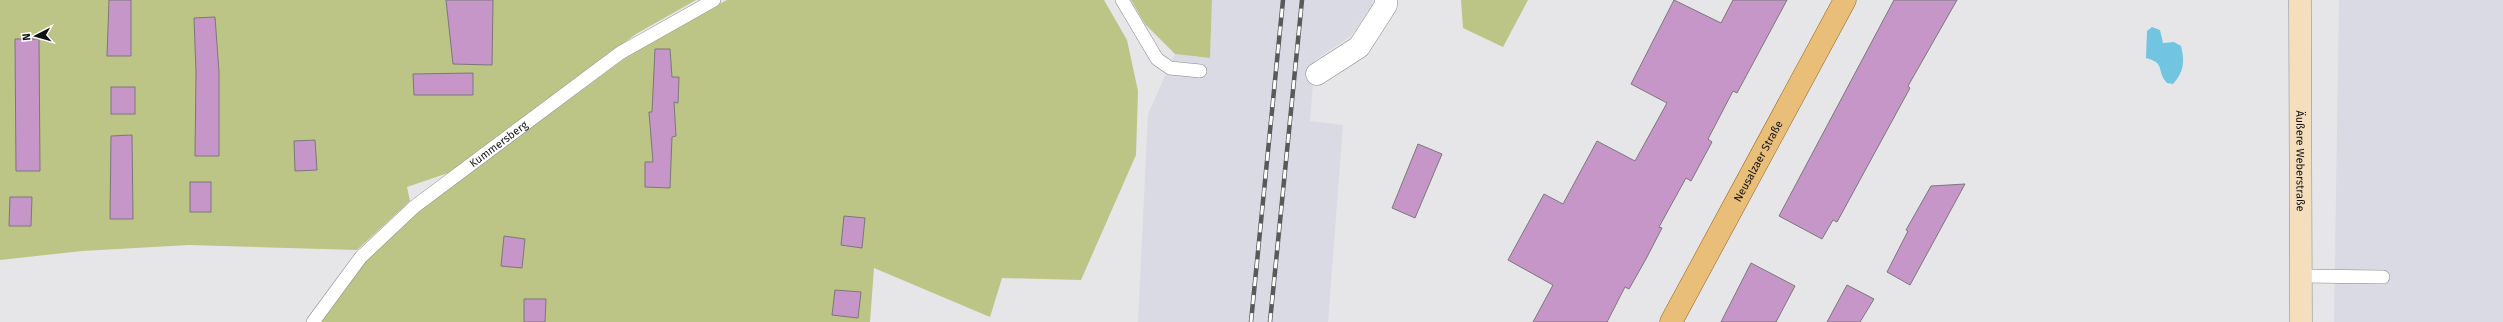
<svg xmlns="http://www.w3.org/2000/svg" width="2503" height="322" viewBox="0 0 2503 322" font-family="'Fira Sans',sans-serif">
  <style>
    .built { fill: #d9dae4 }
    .green { fill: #bcc486 }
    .water { fill: #72c5e0 }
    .building { fill: #c796c8; stroke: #7a787a }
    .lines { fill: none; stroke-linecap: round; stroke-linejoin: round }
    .lane-casing { stroke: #88888b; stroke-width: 14 }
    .street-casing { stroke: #88888b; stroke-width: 23 }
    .secondary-casing { stroke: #88888b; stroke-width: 23 }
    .primary-casing { stroke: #93651b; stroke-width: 23 }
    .lane { stroke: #fff; stroke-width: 13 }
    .street { stroke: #fff; stroke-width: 22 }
    .secondary { stroke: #f4debc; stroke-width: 22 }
    .primary { stroke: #e9be79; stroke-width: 22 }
    .rail-casing { stroke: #59595b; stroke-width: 4.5 }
    .rail { stroke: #fff; stroke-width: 3; stroke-dasharray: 9; stroke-linecap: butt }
    .labels { text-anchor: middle; stroke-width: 3.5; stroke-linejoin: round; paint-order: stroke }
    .street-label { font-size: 11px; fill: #101112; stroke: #fff }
  </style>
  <rect width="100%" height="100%" fill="#e6e6e9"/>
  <!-- built -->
  <g class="built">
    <polygon points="1212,0 1373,0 1372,5 1351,36 1315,60 1310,121 1343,125 1328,322 1138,322 1148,114 1175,54 1210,58"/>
    <polygon points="2339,0 2503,0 2503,322 2334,322"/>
  </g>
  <!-- green -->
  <g class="green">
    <polygon points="0,0 696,0 636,34 451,172 407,187 410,201 357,250 189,245 82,251 0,260"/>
    <polygon points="727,0 1104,0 1127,40 1138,91 1136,155 1081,280 1002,278 990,317 874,268 870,322 317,322 365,260 423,208 644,44"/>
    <polygon points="1131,0 1212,0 1210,58 1175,54 1145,24"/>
    <polygon points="1461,0 1528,0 1503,47 1463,28"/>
  </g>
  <!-- water -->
  <path class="water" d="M2152 27 2160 30 2163 43 2174 42 2181 46C2185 61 2184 72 2173 84L2167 83C2156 71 2166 63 2146 58L2147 31Z"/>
  <!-- building -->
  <g class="building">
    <polygon points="109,0 131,0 131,56 107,56"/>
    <polygon points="446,0 493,0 492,65 453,64"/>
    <polygon points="1674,0 1721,23 1733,0 1787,0 1737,93 1733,91 1708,139 1712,142 1691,181 1686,178 1659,227 1662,228 1646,259 1629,289 1625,287 1607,322 1533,322 1553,285 1508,260 1544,194 1563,204 1597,141 1635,161 1667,103 1631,84"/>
    <polygon points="1894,0 1957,0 1908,86 1910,88 1837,222 1833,220 1822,239 1779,216"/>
    <polygon points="215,17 219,72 219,156 195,156 196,72 194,18"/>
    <polygon points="15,39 39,39 40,171 16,171"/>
    <polygon points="655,49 670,49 672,77 679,77 678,103 674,102 676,136 672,137 670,188 645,187 645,162 653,162 649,112 652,112"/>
    <polygon points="473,73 473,95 414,95 413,74"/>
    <rect x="111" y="87" width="24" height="27"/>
    <polygon points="132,135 133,219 110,219 111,136"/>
    <polygon points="315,140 317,170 295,171 294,141"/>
    <polygon points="1418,144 1442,154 1415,218 1392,208"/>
    <rect x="190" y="182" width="21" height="30"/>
    <polygon points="1965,184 1910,285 1887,272 1908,231 1906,230 1931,186"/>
    <polygon points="10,197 32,197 31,226 9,226"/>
    <polygon points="844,216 865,218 862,248 841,245"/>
    <polygon points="504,236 525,239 522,268 501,266"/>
    <polygon points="1751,263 1795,286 1776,322 1721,322"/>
    <polygon points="1847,285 1874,299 1860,322 1827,322"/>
    <polygon points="835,290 861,292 858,318 832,315"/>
    <polygon points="524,299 546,299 545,322 524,322"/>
  </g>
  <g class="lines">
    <defs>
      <g id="lane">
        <polyline points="1122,0 1157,59 1170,68 1200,71"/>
        <polyline points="2301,276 2383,277"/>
        <path id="s1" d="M313 322 361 257 414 207 620 53 714 0"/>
      </g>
      <polyline id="street" points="1317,74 1359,47 1386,5 1386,0"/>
      <g id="secondary">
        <path id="s2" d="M2300 0 2301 322"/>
      </g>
      <g id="primary">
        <path id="s3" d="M1671 322 1845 0"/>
      </g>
    </defs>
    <!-- lane casing -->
    <use href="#lane" class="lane-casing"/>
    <!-- street casing -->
    <use href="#street" class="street-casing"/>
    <!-- secondary casing -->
    <use href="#secondary" class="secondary-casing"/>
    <!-- primary casing -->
    <use href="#primary" class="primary-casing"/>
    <!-- lane -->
    <use href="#lane" class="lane"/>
    <!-- street -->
    <use href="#street" class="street"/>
    <!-- secondary -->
    <use href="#secondary" class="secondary"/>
    <!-- primary -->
    <use href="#primary" class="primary"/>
    <defs>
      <g id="rail">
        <polyline points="1251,322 1283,0"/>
        <polyline points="1270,322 1302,0"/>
      </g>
    </defs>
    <!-- rail casing -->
    <use href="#rail" class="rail-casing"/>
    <!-- rail -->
    <use href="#rail" class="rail"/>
  </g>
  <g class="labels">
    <!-- street labels -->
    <g class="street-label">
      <text dy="4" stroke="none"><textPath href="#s1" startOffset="259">Kummersberg</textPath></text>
      <text dy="4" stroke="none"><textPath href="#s3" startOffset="183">Neusalzaer Straße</textPath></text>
      <text dy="4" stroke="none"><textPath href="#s2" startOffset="161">Äußere Weberstraße</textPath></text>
    </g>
  </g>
  <!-- north arrow -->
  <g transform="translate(36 36) rotate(264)" stroke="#ffffff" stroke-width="3" paint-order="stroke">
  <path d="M0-3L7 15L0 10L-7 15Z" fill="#101112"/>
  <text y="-6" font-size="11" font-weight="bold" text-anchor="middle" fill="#101112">N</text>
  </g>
</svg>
